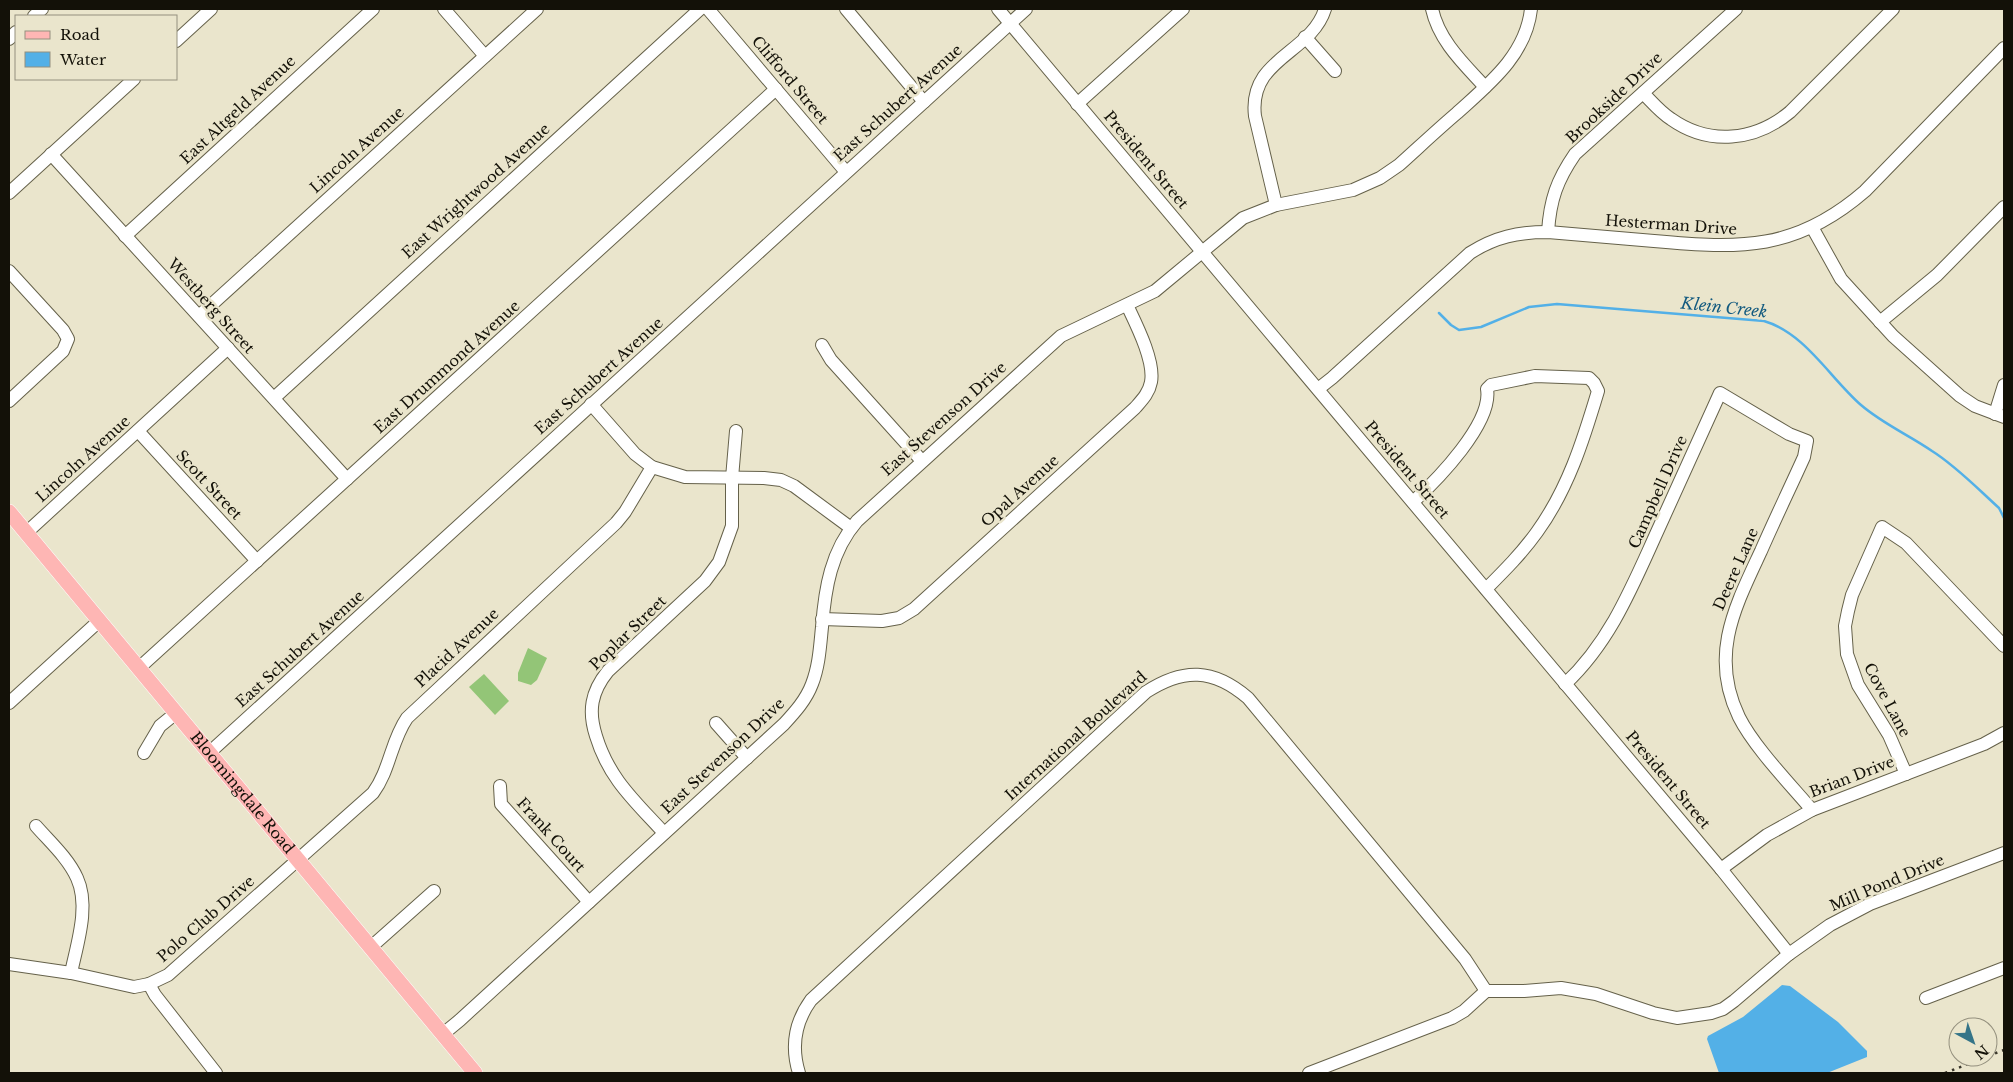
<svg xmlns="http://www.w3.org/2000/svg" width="2013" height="1082" viewBox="0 0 2013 1082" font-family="'Libre Baskerville',serif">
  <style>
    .green { fill: #93c577 }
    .water { fill: #53b0e7 }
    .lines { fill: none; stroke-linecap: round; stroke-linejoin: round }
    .stream { stroke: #53b0e7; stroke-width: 2.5 }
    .minor-casing { stroke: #65614a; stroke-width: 14 }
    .major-casing { stroke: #fff; stroke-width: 16 }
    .minor { stroke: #fff; stroke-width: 12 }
    .major { stroke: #feb6b4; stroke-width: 15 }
    .rail { stroke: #3a372b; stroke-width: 2.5; stroke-dasharray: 2.5 5; stroke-linecap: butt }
    .labels { text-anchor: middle; stroke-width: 5; stroke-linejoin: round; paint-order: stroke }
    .street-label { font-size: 15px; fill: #131108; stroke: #eae5cc }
    .water-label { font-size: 16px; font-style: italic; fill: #135a7f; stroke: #eae5cc }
  </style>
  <rect width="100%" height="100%" fill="#eae5cc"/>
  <!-- green -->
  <g class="green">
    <polygon points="528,648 547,658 537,680 531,685 518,681 518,673"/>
    <polygon points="484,674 509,701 495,715 469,687"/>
  </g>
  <!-- water -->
  <polygon class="water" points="1782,985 1790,986 1838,1022 1867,1051 1867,1057 1827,1073 1719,1073 1707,1039 1708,1036 1743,1017"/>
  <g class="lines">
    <!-- stream -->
    <path class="stream" d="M1439 313 1451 325 1459 330 1481 327 1529 307 1557 304 1764 321C1805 333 1830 378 1861 405 1883 424 1909 435 1932 451 1956 466 1978 489 1999 508L2004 518"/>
    <defs>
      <g id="minor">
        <polyline points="444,9 485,56"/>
        <polyline points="708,9 846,172"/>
        <polyline points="846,9 924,102"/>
        <polyline points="998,9 1721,869 1789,954"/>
        <path d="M1432 9C1439 41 1464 64 1485 87"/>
        <polyline points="34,16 42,9"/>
        <polyline points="1305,37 1335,71"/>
        <polyline points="9,39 16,32"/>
        <polyline points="176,41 211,9"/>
        <path d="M1643 93C1652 102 1660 112 1671 119 1709 146 1755 141 1790 112L1893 9"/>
        <polyline points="1077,104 1183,9"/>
        <polyline points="51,154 347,479"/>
        <polyline points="9,193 134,79"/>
        <path d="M1276 205 1255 116C1248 58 1311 54 1325 9"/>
        <polyline points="1812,227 1841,279 1893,336 1960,396 1975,406 2004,417"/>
        <path d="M1548 232C1550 200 1557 180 1575 154L1736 9"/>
        <polyline points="125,236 373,9"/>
        <polyline points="9,271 63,330 68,339 63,351 9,401"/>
        <polyline points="199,316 537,9"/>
        <polyline points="1880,322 1937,275 2004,207"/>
        <polyline points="822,345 831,360 922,461"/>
        <path d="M1318 389 1332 378 1470 253C1495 237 1518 232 1548 232 1584 235 1619 238 1654 241 1740 249 1796 251 1865 191L2004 48"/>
        <polyline points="274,398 700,9"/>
        <polyline points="591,404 635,454 652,467 685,477 764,478 781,480 794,486 851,528"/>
        <polyline points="1995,414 2004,385"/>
        <polyline points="138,431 257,561"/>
        <path d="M1413 502C1437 480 1493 423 1487 389L1491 385 1535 376 1589 378 1594 383 1598 391C1583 441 1568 489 1537 532 1522 553 1504 571 1486 589"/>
        <polyline points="26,533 228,348"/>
        <path d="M822 619 882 621 899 618 914 609 1135 408C1142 400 1149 393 1151 382 1155 361 1136 324 1127 305"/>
        <polyline points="139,668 776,89"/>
        <path d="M1565 684C1610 642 1632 587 1657 532 1678 485 1699 439 1720 393L1789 434 1807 441 1804 457C1790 488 1775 519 1761 551 1735 607 1709 655 1739 717 1754 747 1790 784 1812 810"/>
        <polyline points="9,703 99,621"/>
        <polyline points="716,723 747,758"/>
        <polyline points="144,753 160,726 176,713"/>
        <polyline points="209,753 1026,9"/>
        <polyline points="1906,774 1889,735 1858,685 1847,654 1845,626 1848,611 1852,595 1882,527 1906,543 2004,646"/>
        <polyline points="500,786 501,804 589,902"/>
        <path d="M36 826C50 842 68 858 77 878 90 906 77 944 71 973"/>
        <path d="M664 833C635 801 609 779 596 736 588 711 591 692 608 671L705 581 719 562 732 526V478L736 431"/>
        <polyline points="1721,869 1767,835 1812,810 1984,744 2004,733"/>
        <polyline points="371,947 434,891"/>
        <path d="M9 964 71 973 134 987 149 984 168 975 373 793C390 770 391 741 407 718L616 523 625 512 652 467"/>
        <polyline points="149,984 155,995 216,1073"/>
        <polyline points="1926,998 2004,968"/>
        <path d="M443 1034 460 1020 784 724C795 712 806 700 812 684 819 666 820 647 822 627 825 588 831 551 857 521L1061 336 1155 291 1243 218 1276 205 1353 190 1380 178 1399 165C1418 148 1437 130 1457 113 1489 84 1526 55 1531 9"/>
        <path d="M799 1073C791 1047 795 1022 811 1000L1146 692C1183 668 1213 668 1248 698L1465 959 1486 991"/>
        <polyline points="1309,1073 1452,1018 1464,1011 1486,991 1524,991 1561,988 1596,994 1653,1013 1677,1018 1711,1013 1723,1009 1734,1001 1789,954 1830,925 1870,904 2004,853"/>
      </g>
      <g id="major">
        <path id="s1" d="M9 512 475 1073"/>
      </g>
    </defs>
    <!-- minor casing -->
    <use href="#minor" class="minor-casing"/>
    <!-- major casing -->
    <use href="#major" class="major-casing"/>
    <!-- minor -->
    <use href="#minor" class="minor"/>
    <!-- major -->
    <use href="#major" class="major"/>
    <!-- rail -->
    <g class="rail">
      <polyline points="1988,1056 2004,1050"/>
      <polyline points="1945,1073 1986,1057"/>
    </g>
  </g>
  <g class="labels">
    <!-- street labels -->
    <g class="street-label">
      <text transform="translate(790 80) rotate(50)" y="5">Clifford Street</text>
      <text transform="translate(1614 98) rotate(-43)" y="5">Brookside Drive</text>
      <text transform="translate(898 103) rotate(-42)" y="5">East Schubert Avenue</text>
      <text transform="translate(238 110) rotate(-43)" y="5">East Altgeld Avenue</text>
      <text transform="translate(357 150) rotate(-42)" y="5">Lincoln Avenue</text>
      <text transform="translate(1146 160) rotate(50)" y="5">President Street</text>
      <text transform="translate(476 191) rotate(-42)" y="5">East Wrightwood Avenue</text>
      <text transform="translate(1671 225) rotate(4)" y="5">Hesterman Drive</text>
      <text transform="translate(211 306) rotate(48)" y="5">Westberg Street</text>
      <text transform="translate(447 367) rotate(-42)" y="5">East Drummond Avenue</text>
      <text transform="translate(599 376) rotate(-42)" y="5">East Schubert Avenue</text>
      <text transform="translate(944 419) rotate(-42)" y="5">East Stevenson Drive</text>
      <text transform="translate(83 459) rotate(-42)" y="5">Lincoln Avenue</text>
      <text transform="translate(1407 470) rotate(50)" y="5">President Street</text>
      <text transform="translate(209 485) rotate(47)" y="5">Scott Street</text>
      <text transform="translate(1020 491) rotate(-42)" y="5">Opal Avenue</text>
      <text transform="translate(1658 492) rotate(-66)" y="5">Campbell Drive</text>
      <text transform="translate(1736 569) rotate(-66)" y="5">Deere Lane</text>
      <text transform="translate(628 633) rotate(-44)" y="5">Poplar Street</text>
      <text transform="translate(457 648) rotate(-43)" y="5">Placid Avenue</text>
      <text transform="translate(300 649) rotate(-42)" y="5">East Schubert Avenue</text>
      <text transform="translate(1887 700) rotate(62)" y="5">Cove Lane</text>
      <text transform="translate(1076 736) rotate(-42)" y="5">International Boulevard</text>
      <text transform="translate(723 756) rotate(-43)" y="5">East Stevenson Drive</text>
      <text transform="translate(1852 777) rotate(-21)" y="5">Brian Drive</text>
      <text transform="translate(1668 780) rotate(50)" y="5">President Street</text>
      <text dy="5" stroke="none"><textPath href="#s1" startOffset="365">Bloomingdale Road</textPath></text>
      <text transform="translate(551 835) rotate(48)" y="5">Frank Court</text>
      <text transform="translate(1887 883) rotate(-23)" y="5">Mill Pond Drive</text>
      <text transform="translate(206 919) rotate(-41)" y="5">Polo Club Drive</text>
    </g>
    <!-- water labels -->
    <g class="water-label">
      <text transform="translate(1724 307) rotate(6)" y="6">Klein Creek</text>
    </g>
  </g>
  <!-- border -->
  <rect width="2013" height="1082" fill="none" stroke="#131108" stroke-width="20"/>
  <!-- legend -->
  <rect x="15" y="15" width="162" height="65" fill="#eae5cc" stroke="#94907e"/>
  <rect x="25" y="31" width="25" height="8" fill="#feb6b4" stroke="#94907e"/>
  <text x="60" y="40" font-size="15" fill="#131108">Road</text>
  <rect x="25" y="52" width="25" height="15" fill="#53b0e7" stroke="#94907e"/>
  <text x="60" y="65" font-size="15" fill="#131108">Water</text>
  <!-- north arrow -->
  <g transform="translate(1973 1042) rotate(140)"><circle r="24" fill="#eae5cc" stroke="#94907e"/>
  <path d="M0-4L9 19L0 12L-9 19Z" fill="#347488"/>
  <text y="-8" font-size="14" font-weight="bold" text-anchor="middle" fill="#131108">N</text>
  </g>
</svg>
